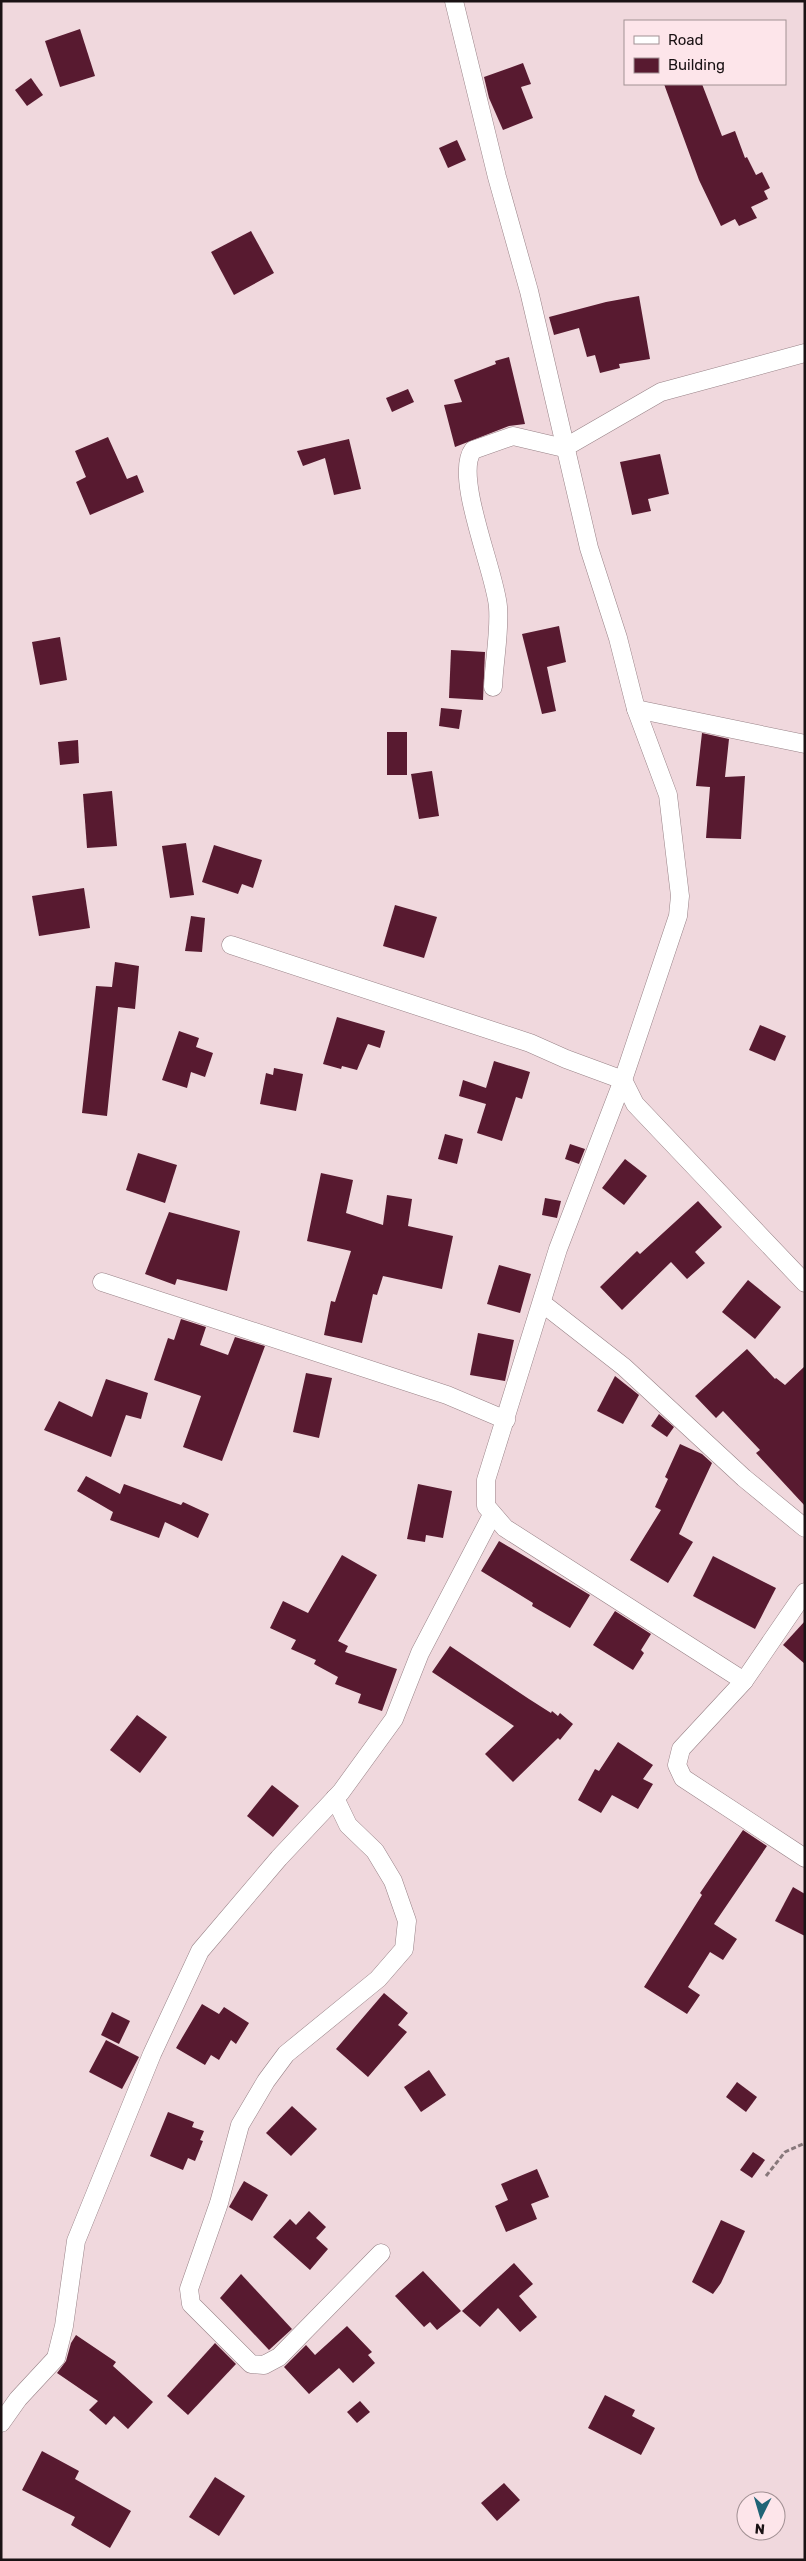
<svg xmlns="http://www.w3.org/2000/svg" width="806" height="2561" viewBox="0 0 806 2561" font-family="Rubik,sans-serif">
  <style>
    .building { fill: #581a30 }
    .lines { fill: none; stroke-linecap: round; stroke-linejoin: round }
    .street-casing { stroke: #988287; stroke-width: 19 }
    .path { stroke: #88787b; stroke-width: 3; stroke-dasharray: 5 2.5; stroke-linecap: butt }
    .street { stroke: #fff; stroke-width: 18 }
  </style>
  <rect width="100%" height="100%" fill="#f0d8dd"/>
  <!-- building -->
  <g class="building">
    <polygon points="80,29 95,76 60,87 45,41"/>
    <polygon points="523,63 531,84 521,87 533,118 503,130 489,98 484,77"/>
    <polygon points="31,78 43,95 27,106 15,90"/>
    <polygon points="664,84 702,84 722,136 735,131 745,158 747,157 756,175 762,172 770,188 764,191 768,199 751,207 757,218 739,226 735,219 721,226 699,180"/>
    <polygon points="457,140 466,160 448,168 439,148"/>
    <polygon points="251,231 274,273 234,295 211,252"/>
    <polygon points="639,296 650,359 619,364 620,368 600,373 595,355 587,357 579,328 554,335 549,317 606,302"/>
    <polygon points="509,357 525,424 509,426 455,447 444,405 462,402 454,380 496,364 495,361"/>
    <polygon points="408,389 414,402 392,412 386,398"/>
    <polygon points="108,437 127,479 137,475 144,492 90,515 76,482 86,477 75,451"/>
    <polygon points="349,439 361,489 334,495 325,458 303,466 297,451"/>
    <polygon points="660,454 669,494 648,499 651,511 632,515 620,462"/>
    <polygon points="559,626 566,662 547,667 556,711 542,714 522,634"/>
    <polygon points="60,637 67,680 40,685 32,642"/>
    <polygon points="451,650 485,652 483,700 449,698"/>
    <polygon points="441,708 462,710 459,729 439,726"/>
    <rect x="387" y="732" width="20" height="43"/>
    <polygon points="702,733 729,739 725,777 745,776 741,839 706,838 710,787 696,786"/>
    <polygon points="78,740 79,763 60,765 58,742"/>
    <polygon points="432,771 439,816 419,819 411,774"/>
    <polygon points="112,791 117,846 87,848 83,794"/>
    <polygon points="186,843 194,895 170,898 162,846"/>
    <polygon points="214,845 262,860 253,888 242,884 238,894 202,882"/>
    <polygon points="84,888 90,928 39,936 32,896"/>
    <polygon points="395,905 437,917 424,958 383,946"/>
    <polygon points="191,916 205,918 202,952 185,951"/>
    <polygon points="115,962 139,966 135,1009 118,1007 107,1116 82,1113 96,986 112,987"/>
    <polygon points="337,1017 385,1031 380,1048 368,1044 357,1070 342,1066 341,1069 323,1064"/>
    <polygon points="760,1025 786,1036 775,1061 749,1050"/>
    <polygon points="179,1031 199,1038 196,1047 213,1053 205,1077 191,1072 187,1088 162,1080"/>
    <polygon points="494,1061 530,1072 522,1099 516,1097 502,1141 477,1133 486,1104 459,1096 463,1080 486,1088"/>
    <polygon points="274,1068 303,1074 296,1111 260,1104 266,1073 273,1075"/>
    <polygon points="445,1134 463,1139 457,1164 438,1159"/>
    <polygon points="570,1144 585,1149 579,1164 565,1159"/>
    <polygon points="138,1153 177,1165 165,1203 126,1190"/>
    <polygon points="625,1159 647,1176 624,1205 602,1188"/>
    <polygon points="321,1173 353,1180 346,1213 383,1225 387,1195 412,1199 408,1226 453,1236 442,1289 383,1276 377,1295 373,1294 362,1343 324,1335 331,1301 335,1302 351,1251 307,1241"/>
    <polygon points="545,1198 561,1201 557,1218 542,1215"/>
    <polygon points="698,1201 722,1227 695,1252 705,1263 687,1279 671,1262 622,1310 600,1287 637,1251 640,1254"/>
    <polygon points="169,1212 240,1231 227,1291 177,1279 175,1285 145,1274"/>
    <polygon points="499,1265 531,1274 520,1313 487,1304"/>
    <polygon points="748,1280 781,1307 755,1339 722,1312"/>
    <polygon points="181,1319 206,1327 200,1345 228,1355 235,1337 265,1346 222,1461 183,1447 201,1396 154,1380 168,1338 174,1340"/>
    <polygon points="478,1333 514,1340 505,1381 470,1375"/>
    <polygon points="747,1349 775,1379 776,1378 785,1385 805,1366 805,1506 756,1453 760,1450 723,1411 716,1418 695,1396"/>
    <polygon points="306,1373 332,1378 319,1438 293,1432"/>
    <polygon points="615,1376 639,1395 623,1424 597,1411"/>
    <polygon points="106,1379 148,1393 141,1419 126,1415 111,1457 44,1430 59,1401 92,1417"/>
    <polygon points="659,1414 674,1427 667,1437 651,1426"/>
    <polygon points="680,1444 702,1454 712,1463 679,1534 693,1542 668,1583 630,1560 661,1510 655,1507 668,1479 665,1477"/>
    <polygon points="86,1476 120,1494 124,1484 181,1505 183,1502 209,1514 198,1538 165,1522 159,1538 110,1520 113,1512 77,1491"/>
    <polygon points="418,1484 452,1491 443,1538 426,1535 425,1542 407,1539"/>
    <polygon points="499,1541 590,1595 570,1628 532,1606 533,1603 481,1571"/>
    <polygon points="342,1555 377,1575 338,1641 348,1646 345,1652 397,1669 382,1711 358,1703 361,1694 335,1684 338,1677 314,1664 316,1660 291,1649 296,1640 270,1628 283,1601 308,1613"/>
    <polygon points="713,1556 776,1588 755,1629 693,1596"/>
    <polygon points="615,1611 651,1634 641,1650 644,1653 633,1670 593,1645"/>
    <polygon points="805,1621 805,1664 783,1645"/>
    <polygon points="450,1646 529,1699 551,1713 552,1711 558,1716 560,1713 573,1724 560,1740 558,1738 513,1782 485,1754 514,1726 432,1672"/>
    <polygon points="137,1715 167,1737 140,1773 110,1750"/>
    <polygon points="618,1742 653,1765 643,1779 653,1784 638,1809 612,1795 601,1813 578,1800 595,1769 599,1771"/>
    <polygon points="272,1785 299,1806 273,1837 247,1816"/>
    <polygon points="743,1830 767,1846 714,1924 737,1939 723,1960 710,1952 688,1987 700,1995 687,2014 644,1987 702,1895 700,1893"/>
    <polygon points="793,1887 805,1894 805,1936 775,1921"/>
    <polygon points="384,1993 408,2013 398,2025 407,2032 368,2077 336,2049"/>
    <polygon points="202,2004 219,2014 224,2007 249,2023 236,2044 231,2040 219,2060 211,2055 205,2065 176,2048"/>
    <polygon points="112,2012 130,2021 119,2044 101,2035"/>
    <polygon points="106,2040 139,2057 122,2089 89,2072"/>
    <polygon points="429,2070 446,2095 421,2112 404,2087"/>
    <polygon points="737,2082 757,2097 746,2112 726,2097"/>
    <polygon points="292,2106 317,2129 291,2156 266,2133"/>
    <polygon points="168,2112 194,2122 192,2127 204,2131 200,2140 203,2141 195,2161 188,2158 183,2170 150,2156"/>
    <polygon points="753,2152 765,2160 752,2178 740,2170"/>
    <polygon points="537,2169 549,2197 531,2204 537,2219 506,2232 495,2206 508,2200 501,2184"/>
    <polygon points="244,2181 268,2195 252,2221 229,2207"/>
    <polygon points="309,2211 326,2227 316,2238 328,2249 310,2270 273,2237 290,2219 296,2225"/>
    <polygon points="721,2220 745,2231 721,2283 713,2294 692,2282"/>
    <polygon points="514,2263 533,2284 519,2296 537,2317 520,2332 498,2308 480,2327 462,2311"/>
    <polygon points="423,2271 461,2311 437,2330 430,2322 424,2327 395,2296"/>
    <polygon points="241,2274 292,2329 269,2350 220,2298"/>
    <polygon points="347,2326 372,2352 368,2355 375,2363 353,2383 339,2368 309,2394 284,2367 306,2345 315,2355"/>
    <polygon points="76,2335 116,2362 113,2366 153,2402 128,2429 114,2416 106,2425 89,2410 98,2401 57,2373 66,2361 71,2343"/>
    <polygon points="215,2343 236,2364 188,2415 167,2396"/>
    <polygon points="605,2395 635,2410 632,2416 655,2428 641,2455 588,2428"/>
    <polygon points="360,2401 370,2412 357,2423 347,2412"/>
    <polygon points="42,2451 79,2471 75,2479 131,2511 110,2548 71,2525 75,2517 22,2490"/>
    <polygon points="215,2477 245,2496 219,2536 189,2517"/>
    <polygon points="504,2483 520,2500 497,2521 481,2503"/>
  </g>
  <g class="lines">
    <defs>
      <g id="street">
        <polyline points="454,1 497,177 529,291 589,548 618,638 636,709 668,795 680,896 678,916 623,1080 558,1249 486,1480 486,1506 505,1528 744,1681"/>
        <path d="M493 687C494 661 500 633 498 607 496 574 453 476 473 450L513 436 564 448 661 392 805 353"/>
        <polyline points="636,709 805,744"/>
        <polyline points="231,945 530,1043 566,1059 623,1080 635,1104 805,1283"/>
        <polyline points="102,1282 447,1395 506,1420"/>
        <polyline points="542,1303 624,1367 744,1478 805,1528"/>
        <polyline points="805,1592 744,1681 681,1749 677,1765 683,1778 805,1858"/>
        <polyline points="335,1798 348,1825 375,1851 393,1881 407,1921 404,1949 378,1979 286,2054 266,2081 240,2125 219,2203 189,2289 191,2304 251,2364 264,2365 279,2357 381,2253"/>
        <polyline points="1,2423 18,2399 56,2358 64,2326 76,2241 152,2054 200,1951 279,1858 341,1792 394,1719 420,1653 492,1515"/>
      </g>
    </defs>
    <!-- street casing -->
    <use href="#street" class="street-casing"/>
    <!-- path -->
    <polyline class="path" points="766,2176 785,2152 805,2143"/>
    <!-- street -->
    <use href="#street" class="street"/>
  </g>
  <!-- border -->
  <rect width="806" height="2561" fill="none" stroke="#1a1214" stroke-width="5"/>
  <!-- legend -->
  <rect x="624" y="20" width="162" height="65" fill="#fde5ea" stroke="#a29194"/>
  <rect x="634" y="36" width="25" height="8" fill="#ffffff" stroke="#a29194"/>
  <text x="668" y="45" font-size="15" fill="#1a1214">Road</text>
  <rect x="634" y="58" width="25" height="15" fill="#581a30" stroke="#a29194"/>
  <text x="668" y="70" font-size="15" fill="#1a1214">Building</text>
  <!-- north arrow -->
  <g transform="translate(761 2516) rotate(185)"><circle r="24" fill="#fde5ea" stroke="#a29194"/>
  <path d="M0-4L9 19L0 12L-9 19Z" fill="#206476"/>
  <text y="-8" font-size="14" font-weight="bold" text-anchor="middle" fill="#1a1214">N</text>
  </g>
</svg>
